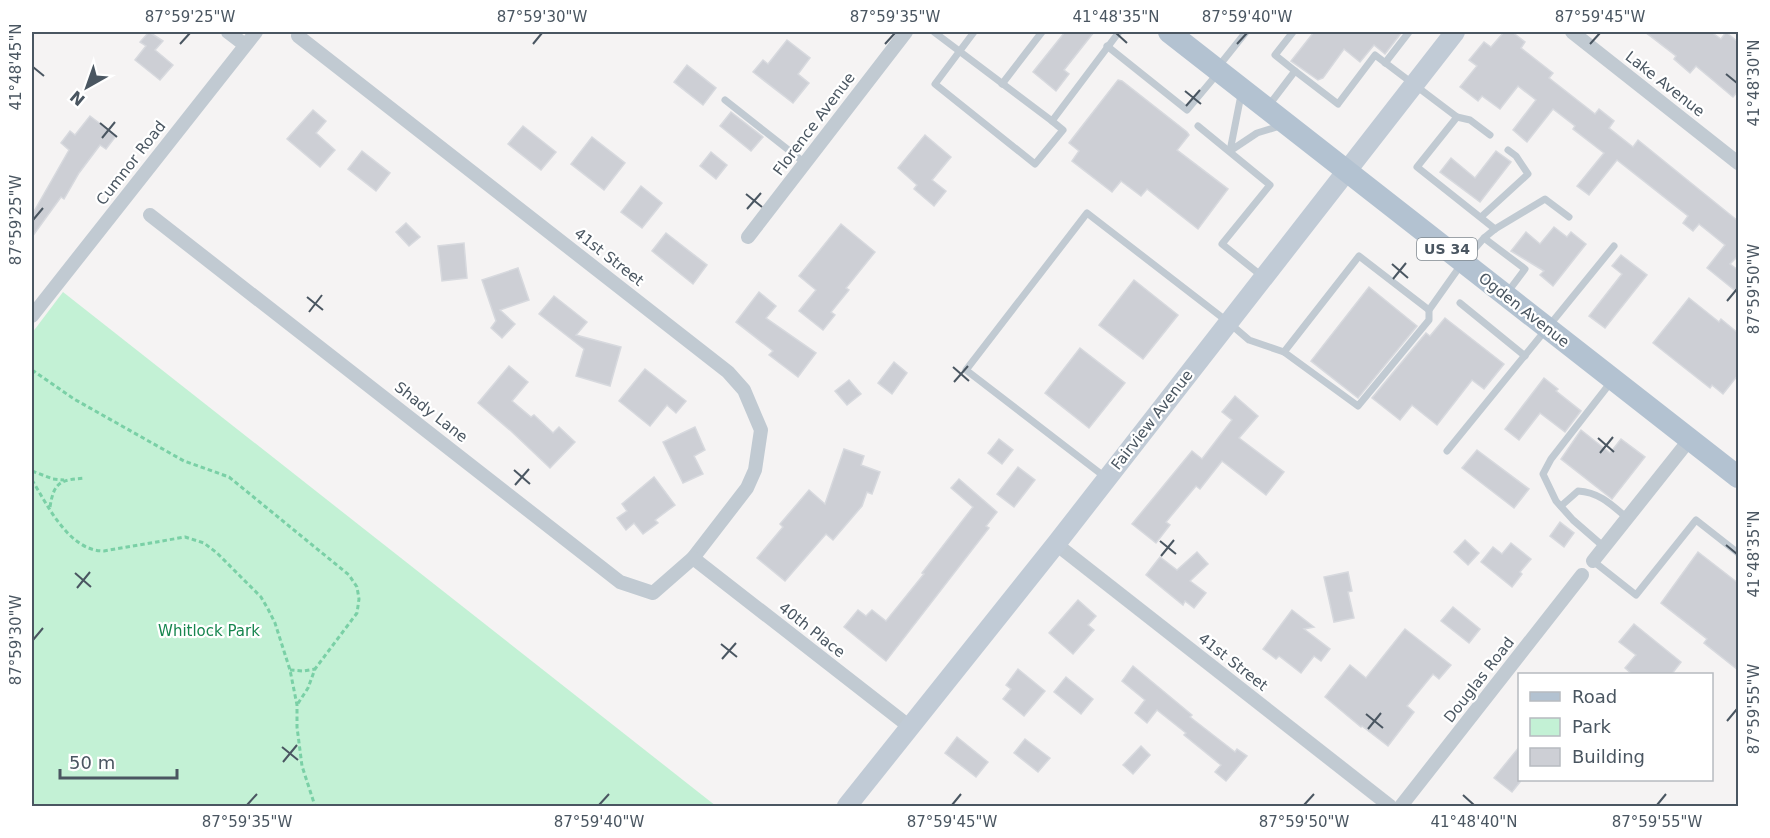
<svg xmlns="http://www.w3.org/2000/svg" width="1770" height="838" viewBox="0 0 1770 838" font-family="'DejaVu Sans',sans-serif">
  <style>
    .green { fill: #c3f1d5 }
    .building { fill: #cdcfd5; stroke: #d7d9de; stroke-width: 1.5 }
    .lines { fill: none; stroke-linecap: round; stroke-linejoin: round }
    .path { stroke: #7ad0a6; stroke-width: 3; stroke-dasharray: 4.5 3; stroke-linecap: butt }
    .lane { stroke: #c1cad2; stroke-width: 7 }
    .street { stroke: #c1cad2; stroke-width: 14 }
    .secondary { stroke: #c1cbd6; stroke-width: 20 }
    .primary { stroke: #b3c2d1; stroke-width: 22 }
    .ticks { fill: none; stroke: #4a5661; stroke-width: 2 }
    .labels { text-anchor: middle; stroke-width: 4.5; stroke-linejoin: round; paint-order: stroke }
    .shield { fill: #fff; stroke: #808990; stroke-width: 1.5 }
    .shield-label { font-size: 14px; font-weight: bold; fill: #4a5661 }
    .street-label { font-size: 15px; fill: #4a5661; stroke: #fff }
    .park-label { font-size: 15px; fill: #17864f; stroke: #fff }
    .neatline { fill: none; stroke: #4a5661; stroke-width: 2 }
    .ticks-label { font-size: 15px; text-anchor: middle; fill: #4a5661 }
  </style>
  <rect width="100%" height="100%" fill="#f5f3f3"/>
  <!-- green -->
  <polygon class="green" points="63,292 716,806 32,806 32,333"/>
  <!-- building -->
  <g class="building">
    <polygon points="149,32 163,41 155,50 173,65 160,80 135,60 146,46 140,42"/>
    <polygon points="1065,32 1094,32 1064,70 1069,74 1056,91 1033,72"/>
    <polygon points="1314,32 1402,32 1385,54 1374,45 1360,62 1344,49 1323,78 1318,80 1291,61"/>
    <polygon points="1504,32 1512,32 1525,42 1521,48 1553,73 1549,78 1595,114 1599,109 1614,121 1609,128 1633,147 1638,140 1738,221 1738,256 1730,264 1738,270 1738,293 1707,268 1725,245 1699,224 1693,231 1683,223 1688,216 1617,160 1589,195 1577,186 1604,153 1573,129 1575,126 1553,109 1527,142 1513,130 1536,100 1518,86 1500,109 1482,96 1478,101 1460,87 1477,66 1469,60 1484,42 1491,47"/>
    <polygon points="1645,32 1711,32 1721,39 1726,32 1738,42 1738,91 1733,97 1696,66 1690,73 1674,59 1676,56"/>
    <polygon points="787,40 810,58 798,74 809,83 793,103 753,72 763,60 768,64"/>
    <polygon points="687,65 716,88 703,105 674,82"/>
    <polygon points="1118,80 1122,81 1187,132 1189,135 1177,150 1228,189 1198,229 1147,189 1141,196 1121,181 1112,192 1072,161 1079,151 1069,143"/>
    <polygon points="313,110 326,121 316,133 335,150 320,167 287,139"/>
    <polygon points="731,112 763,137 751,151 720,126"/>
    <polygon points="90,116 116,136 106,149 100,145 79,173 64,199 61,197 32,237 32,215 69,150 61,143 70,131 75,135"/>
    <polygon points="523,126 556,152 541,170 508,144"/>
    <polygon points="925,135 951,157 932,180 946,191 934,206 914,189 917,185 898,168"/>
    <polygon points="592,137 625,163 604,190 571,164"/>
    <polygon points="362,151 390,173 376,191 348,169"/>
    <polygon points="1496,151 1511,162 1480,202 1440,172 1451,158 1475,178"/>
    <polygon points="711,152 727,165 716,179 700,166"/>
    <polygon points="641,186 662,203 642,228 621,212"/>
    <polygon points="406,223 420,237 409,246 396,232"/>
    <polygon points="841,224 875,252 846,288 849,290 831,312 835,315 823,330 799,311 816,290 799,276"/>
    <polygon points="1554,227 1567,237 1571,232 1586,244 1553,286 1540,275 1544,271 1511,251 1526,232 1540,244"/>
    <polygon points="666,233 707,265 693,284 652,251"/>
    <polygon points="464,243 467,278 442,281 438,246"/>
    <polygon points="1621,255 1647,275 1605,328 1589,316 1622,274 1612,266"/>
    <polygon points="518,268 529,300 500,310 515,324 502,338 491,328 496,321 482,280"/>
    <polygon points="1134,280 1178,315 1143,359 1099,325"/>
    <polygon points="1369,287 1417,326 1358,398 1311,361"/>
    <polygon points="759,292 776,306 766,318 816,353 798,377 769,355 773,351 736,322"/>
    <polygon points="554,296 587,322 576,335 621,347 610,386 576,376 584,349 539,314"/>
    <polygon points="1689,298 1719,322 1721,319 1738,333 1738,375 1723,394 1712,385 1710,388 1653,343"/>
    <polygon points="1445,318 1504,364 1484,389 1472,380 1437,425 1412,405 1400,420 1372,398 1426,333 1430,336"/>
    <polygon points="1080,348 1125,383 1089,428 1045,393"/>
    <polygon points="894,362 907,373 892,394 878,383"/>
    <polygon points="509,366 528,382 512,401 531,417 534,415 553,433 559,427 575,442 550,468 511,431 478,403"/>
    <polygon points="645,369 686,401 676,413 667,405 650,426 619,401"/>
    <polygon points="1544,378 1558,389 1556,391 1581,411 1565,432 1540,413 1519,440 1505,429"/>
    <polygon points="849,380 861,394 847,405 835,391"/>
    <polygon points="1235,396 1258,416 1239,438 1284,472 1266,495 1222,461 1200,489 1196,486 1166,522 1170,525 1156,543 1132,524 1192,451 1202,459 1232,420 1222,412"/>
    <polygon points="695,427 705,450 694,456 703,474 683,483 663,442"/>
    <polygon points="1581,430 1610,453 1621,439 1645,457 1612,499 1561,459"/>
    <polygon points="999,439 1013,450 1002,464 988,453"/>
    <polygon points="844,449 864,456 861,465 880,472 872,494 867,492 862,506 833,540 826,534 785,581 757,558 783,527 780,524 809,490 825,504"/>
    <polygon points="1477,450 1529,489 1514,508 1462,468"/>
    <polygon points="1018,467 1035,480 1014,507 997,494"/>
    <polygon points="654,477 675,505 655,520 658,523 643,534 634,523 626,530 617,518 627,511 622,504"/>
    <polygon points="959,479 997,512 986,526 989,528 886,661 844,627 858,610 866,616 872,610 886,621 924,574 922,573 973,507 951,488"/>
    <polygon points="1560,522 1574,533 1564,547 1550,536"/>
    <polygon points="1465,540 1479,553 1468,565 1454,552"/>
    <polygon points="1511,543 1531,559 1520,572 1522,574 1512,587 1481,562 1493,547 1502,554"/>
    <polygon points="1197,552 1208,564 1190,581 1206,593 1194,608 1185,601 1183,605 1146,575 1160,557 1177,570"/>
    <polygon points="1698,552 1738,583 1738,670 1704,643 1707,639 1661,603"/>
    <polygon points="1348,572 1352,591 1348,592 1354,618 1334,622 1324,577"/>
    <polygon points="1078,600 1096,616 1088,625 1094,630 1073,654 1049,633"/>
    <polygon points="1453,607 1480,629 1469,643 1441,621"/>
    <polygon points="1292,610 1314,627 1304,629 1330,649 1321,661 1314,656 1301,673 1279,656 1276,659 1263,649"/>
    <polygon points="1634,624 1681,662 1671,675 1633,675 1625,668 1636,655 1619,642"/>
    <polygon points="1405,629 1451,665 1439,679 1433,674 1407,706 1414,712 1388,746 1362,726 1361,727 1325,697 1350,665 1366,678"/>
    <polygon points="1133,666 1192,715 1190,717 1235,752 1237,749 1247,756 1226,781 1215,772 1221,765 1184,735 1186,733 1157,710 1147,723 1135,713 1145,700 1122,681"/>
    <polygon points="1018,669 1045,691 1024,716 1003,699 1011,689 1006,685"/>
    <polygon points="1066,677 1093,699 1081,714 1054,692"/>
    <polygon points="957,737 988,762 976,777 945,753"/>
    <polygon points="1025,739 1050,758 1038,772 1014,753"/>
    <polygon points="1141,746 1150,755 1133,774 1123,765"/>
    <polygon points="1520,746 1520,782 1512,792 1494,778"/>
  </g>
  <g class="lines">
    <!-- path -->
    <g class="path">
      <polyline points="32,370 74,399 184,461 229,477 349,575 357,587 359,599 357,613 315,669 308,688 297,705"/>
      <polyline points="32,471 53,479 64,480"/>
      <path d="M32 480C48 506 69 551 104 551L185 537 204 543 217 553 261 597 268 609 275 623 290 670 297 705V727L302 766 315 806"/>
      <path d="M50 507C54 481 61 480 85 478"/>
      <polyline points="290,670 303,671 315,669"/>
    </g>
    <!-- lane -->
    <g class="lane">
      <polyline points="934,32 1052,121 1119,32"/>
      <polyline points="974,32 935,84 1035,164 1063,130 1052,121"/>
      <polyline points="1293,32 1275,55 1295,71"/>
      <polyline points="1107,46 1187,110 1218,73"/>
      <polyline points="1385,63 1409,32"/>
      <polyline points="1218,67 1246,32"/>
      <polyline points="1002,84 1042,32"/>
      <polyline points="725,100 805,163"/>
      <polyline points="1269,105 1295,71 1338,104 1375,55 1457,117 1417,167 1495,229"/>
      <polyline points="1457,117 1470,120 1490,135"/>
      <polyline points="1198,126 1270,185 1222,244 1263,277"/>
      <polyline points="1230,151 1257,133 1280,126"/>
      <polyline points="1230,151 1241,95"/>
      <polyline points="1481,217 1528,174 1516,156 1508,150"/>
      <polyline points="1484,238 1525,269 1507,293"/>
      <polyline points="1460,303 1525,356"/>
      <polyline points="1284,352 1359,256 1429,310"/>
      <polyline points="1447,451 1614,246"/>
      <polyline points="1105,477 966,370 1087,213 1228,322 1249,340 1284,352 1358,406 1429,320 1429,310 1463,262 1484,238 1495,229 1545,199 1569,217"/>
      <path d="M1561 506 1578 491C1599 492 1612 505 1627 518"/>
      <polyline points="1604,547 1573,520 1556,501 1543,474 1551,459 1611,382"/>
      <polyline points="1593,561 1636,595 1696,520 1738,553"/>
    </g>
    <!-- street -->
    <g class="street">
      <polyline points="228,32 245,45"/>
      <polyline points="1572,32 1738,163"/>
      <polyline points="150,215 620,582 653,593 693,558 747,488 755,470 761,430 744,390 728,372 298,36"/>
      <polyline points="748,237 906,32"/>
      <polyline points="32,316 256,32"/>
      <polyline points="1056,544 1390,806"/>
      <polyline points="693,558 910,727"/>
      <polyline points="1593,561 1690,439"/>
      <polyline points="1401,806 1582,575"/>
    </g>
    <!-- secondary -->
    <polyline class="secondary" points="847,806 1056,544 1455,32"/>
    <!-- primary -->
    <polyline class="primary" points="1169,32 1738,477"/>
  </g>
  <!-- ticks -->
  <path class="ticks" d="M1116 33 1127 43M180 44 190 33M533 44 542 33M885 44 895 33M1237 44 1247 33M1590 44 1600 33M33 67 44 76M1726 74 1737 83M1185 91 1201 104M1186 106 1200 90M100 123 117 137M102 138 115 122M746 194 762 207M747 209 761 193M33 220 43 208M1392 264 1408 278M1393 279 1406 263M307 297 323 310M1727 301 1737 289M309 312 322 295M953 367 969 381M954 382 968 366M1598 438 1614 452M1600 453 1613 437M514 470 530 484M515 485 529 469M1160 541 1176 554M1726 545 1737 554M1161 556 1174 540M75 573 91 587M77 588 90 572M33 640 43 628M721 644 737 657M722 659 736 643M1366 714 1383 728M1727 721 1737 709M1368 729 1381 713M282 747 298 760M283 762 297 745M1463 795 1474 805M247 805 257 794M599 805 609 794M952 805 961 794M1304 805 1314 794M1657 805 1666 794"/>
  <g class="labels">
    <!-- shield labels -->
    <rect class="shield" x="1417" y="238" width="60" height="22" rx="4.5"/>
    <g class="shield-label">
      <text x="1447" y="254">US 34</text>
    </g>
    <!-- street labels -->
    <g class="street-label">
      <text transform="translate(1665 84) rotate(38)" y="5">Lake Avenue</text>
      <text transform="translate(814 124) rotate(-53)" y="5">Florence Avenue</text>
      <text transform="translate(131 163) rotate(-52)" y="5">Cumnor Road</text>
      <text transform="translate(609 257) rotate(38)" y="5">41st Street</text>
      <text transform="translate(1524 310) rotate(38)" y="5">Ogden Avenue</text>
      <text transform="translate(431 412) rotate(38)" y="5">Shady Lane</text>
      <text transform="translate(1152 420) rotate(-52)" y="5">Fairview Avenue</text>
      <text transform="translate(812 630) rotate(38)" y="5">40th Place</text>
      <text transform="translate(1233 662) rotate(38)" y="5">41st Street</text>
      <text transform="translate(1479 680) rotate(-52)" y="5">Douglas Road</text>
    </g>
    <!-- park labels -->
    <g class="park-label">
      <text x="209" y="636">Whitlock Park</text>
    </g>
  </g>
  <!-- border -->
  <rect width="1770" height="838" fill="none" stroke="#ffffff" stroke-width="66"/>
  <!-- legend -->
  <rect x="1518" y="673" width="195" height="108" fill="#ffffff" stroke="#b7bbc0" stroke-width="1.5"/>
  <rect x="1530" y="692" width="30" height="9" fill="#b3c2d1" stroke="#b7bbc0" stroke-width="1.5"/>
  <text x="1572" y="703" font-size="18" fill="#4a5661">Road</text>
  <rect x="1530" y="718" width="30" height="18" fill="#c3f1d5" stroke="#b7bbc0" stroke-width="1.5"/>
  <text x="1572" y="733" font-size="18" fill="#4a5661">Park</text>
  <rect x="1530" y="748" width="30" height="18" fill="#cdcfd5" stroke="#b7bbc0" stroke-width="1.5"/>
  <text x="1572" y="763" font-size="18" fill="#4a5661">Building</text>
  <!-- north arrow -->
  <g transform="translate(87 87) rotate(220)" stroke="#ffffff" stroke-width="4.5" paint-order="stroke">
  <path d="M0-4.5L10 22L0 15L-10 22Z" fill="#4a5661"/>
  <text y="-9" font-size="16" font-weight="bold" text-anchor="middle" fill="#4a5661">N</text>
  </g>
  <!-- scale -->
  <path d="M60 769v9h117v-9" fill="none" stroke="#4a5661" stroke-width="3"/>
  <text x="69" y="769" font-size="18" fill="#4a5661" stroke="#ffffff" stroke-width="4.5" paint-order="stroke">50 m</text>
  <rect x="33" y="33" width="1704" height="772" class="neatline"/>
  <g class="ticks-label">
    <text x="190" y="22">87°59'25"W</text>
    <text x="542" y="22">87°59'30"W</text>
    <text x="895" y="22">87°59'35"W</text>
    <text x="1116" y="22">41°48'35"N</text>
    <text x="1247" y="22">87°59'40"W</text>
    <text x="1600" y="22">87°59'45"W</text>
    <text transform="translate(16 67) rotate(-90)" y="5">41°48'45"N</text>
    <text transform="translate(1754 83) rotate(-90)" y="5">41°48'30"N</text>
    <text transform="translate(16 220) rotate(-90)" y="5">87°59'25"W</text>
    <text transform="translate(1754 289) rotate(-90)" y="5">87°59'50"W</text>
    <text transform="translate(1754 554) rotate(-90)" y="5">41°48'35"N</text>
    <text transform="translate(16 640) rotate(-90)" y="5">87°59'30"W</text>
    <text transform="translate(1754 709) rotate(-90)" y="5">87°59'55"W</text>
    <text x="247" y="827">87°59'35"W</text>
    <text x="599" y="827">87°59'40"W</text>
    <text x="952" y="827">87°59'45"W</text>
    <text x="1304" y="827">87°59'50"W</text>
    <text x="1474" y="827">41°48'40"N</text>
    <text x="1657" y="827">87°59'55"W</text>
  </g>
</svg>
